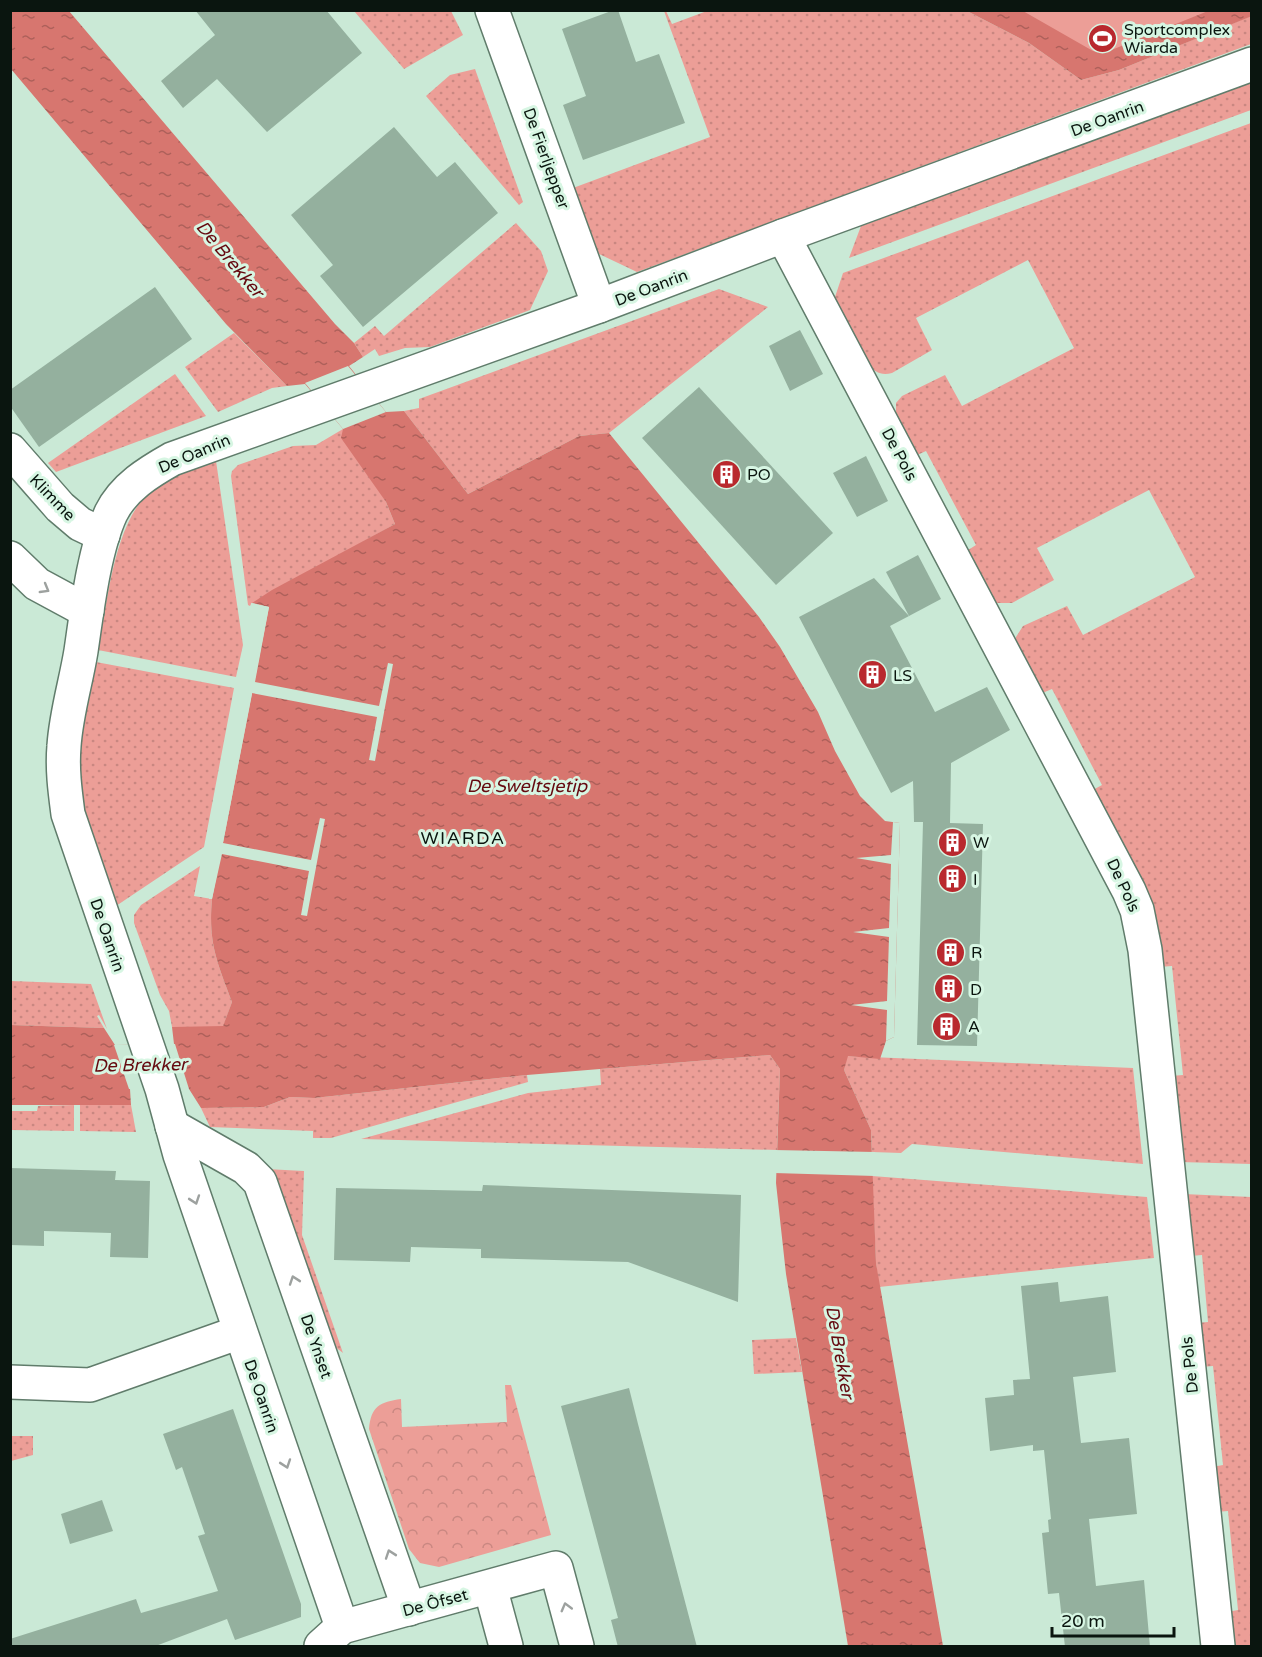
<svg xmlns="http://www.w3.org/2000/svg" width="1262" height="1657" viewBox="0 0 1262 1657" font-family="'Varela Round',sans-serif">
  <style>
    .grass { fill: url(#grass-dots) }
    .park { fill: url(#park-crowns) }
    .pitch { fill: #ec9e97 }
    .water { fill: url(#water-ripples) }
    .pier { fill: #cae9d6 }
    .building { fill: #94b09e }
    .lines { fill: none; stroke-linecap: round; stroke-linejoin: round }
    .street-casing { stroke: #607c6b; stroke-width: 36 }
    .street { stroke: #fff; stroke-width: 33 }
    .oneway { stroke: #9da19f }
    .labels { text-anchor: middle; stroke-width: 6; stroke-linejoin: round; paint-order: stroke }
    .poi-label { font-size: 16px; fill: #0a150f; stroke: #d7f6e3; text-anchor: start }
    .street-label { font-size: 16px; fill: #0a150f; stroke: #d7f6e3 }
    .water-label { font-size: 18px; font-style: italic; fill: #650a10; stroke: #d7f6e3 }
    .neighbourhood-label { font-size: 18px; letter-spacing: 1.5px; fill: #0a150f; stroke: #d7f6e3 }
  </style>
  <defs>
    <pattern id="grass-dots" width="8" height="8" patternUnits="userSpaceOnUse" patternTransform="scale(1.5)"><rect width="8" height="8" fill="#ec9e97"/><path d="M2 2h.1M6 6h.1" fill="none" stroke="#c98781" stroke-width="1.8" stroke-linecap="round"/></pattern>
    <pattern id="park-crowns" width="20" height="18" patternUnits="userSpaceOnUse" patternTransform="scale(1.5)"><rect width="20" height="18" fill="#ec9e97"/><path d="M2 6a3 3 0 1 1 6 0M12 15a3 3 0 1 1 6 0" fill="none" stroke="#c98781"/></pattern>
    <pattern id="water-ripples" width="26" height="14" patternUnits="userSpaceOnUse" patternTransform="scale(1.5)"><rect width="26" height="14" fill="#d7766f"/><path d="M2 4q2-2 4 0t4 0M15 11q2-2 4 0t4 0" fill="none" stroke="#ad605a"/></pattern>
  </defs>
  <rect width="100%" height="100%" fill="#cae9d6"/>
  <!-- grass -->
  <g class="grass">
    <polygon points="354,11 451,11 463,35 404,69"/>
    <polygon points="664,11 666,11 672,24 707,11 967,11 1029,43 1081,80 1119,70 1251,16 1251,44 637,272 597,253 573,188 710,137"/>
    <polygon points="475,69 523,202 519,205 426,96 450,75"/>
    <polygon points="1251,82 1251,110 849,258 861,226"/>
    <path d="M1251 123V1164L1179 1162 1171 1076 1183 1075 1172 966 1159 967 1091 791 1102 785 1052 689 1040 694 1015 646 1016 637 1023 626 1067 606 1083 635 1195 577 1149 490 1037 548 1054 580 1012 603H996L988 595 965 552 976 545 926 451 915 456 896 418V403L902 396 945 375 962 406 1074 348 1028 260 916 318 932 350 892 373C881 376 875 372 867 364L834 300 843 273Z"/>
    <polygon points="516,223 541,251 548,271 530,310 430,347 405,348 379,356 375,349 363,357 354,343 375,326 384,336"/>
    <polygon points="719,289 768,307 609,433 579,436 468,494 404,411 419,408 419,399"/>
    <polygon points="234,333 287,386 272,388 218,412 185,367"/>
    <polygon points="175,374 206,416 56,472 48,463"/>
    <polygon points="343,429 386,502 395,524 251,604 250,606 248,605 231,476 232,471 238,465 293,446 316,445"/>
    <path d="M216 461 243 645 236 677 98 650C108 602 114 511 160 484 177 474 197 468 216 461Z"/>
    <path d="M96 662 234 688 204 847 116 906C101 863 81 818 80 772 78 735 89 698 96 662Z"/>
    <path d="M200 866 194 896 212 899C208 943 217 962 232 1002L223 1027H172L169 1011 160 995 134 923V915L141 905Z"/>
    <polygon points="11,981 91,984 107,1029 99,1015 97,1016 104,1028 11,1025"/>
    <polygon points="770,1055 780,1069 777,1150 361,1139 528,1093 601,1085 600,1069"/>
    <polygon points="847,1056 1133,1068 1143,1164 912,1144 901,1153 872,1152 871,1130 844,1070"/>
    <polygon points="527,1075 528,1082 331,1138 313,1138 313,1131 210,1127 201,1108 264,1107 290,1097 314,1098"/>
    <polygon points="74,1105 74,1131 11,1130 11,1111 37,1111 38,1106"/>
    <polygon points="80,1105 131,1105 136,1132 80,1131"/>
    <polygon points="266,1169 304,1171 302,1235 343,1353 330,1343"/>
    <polygon points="872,1176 1147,1197 1154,1258 879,1287 876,1263"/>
    <polygon points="1183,1194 1251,1197 1251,1646 1230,1646 1227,1612 1238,1610 1228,1511 1216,1512 1212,1467 1223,1465 1213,1366 1201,1367 1197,1323 1208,1322 1202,1255 1190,1256"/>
    <polygon points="796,1338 802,1372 754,1374 752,1340"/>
    <polygon points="11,1436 33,1436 33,1455 11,1461"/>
  </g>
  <!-- park -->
  <path class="park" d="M505 1385H511L551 1535 439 1567 420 1563 409 1549 369 1429C371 1406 380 1402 401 1399L402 1427 507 1422Z"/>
  <!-- pitch -->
  <polygon class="pitch" points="992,11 1232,11 1095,66"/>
  <!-- water -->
  <g class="water">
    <path d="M11 11H69L335 324 354 343 363 357 349 366 386 412 404 411 468 494 579 436 609 433 759 617 780 647 818 712 835 751 860 796 885 821 900 823 894 1037 886 1041 880 1059 848 1056 844 1070 871 1130 876 1263 943 1646H848L786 1274 776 1183 780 1069 770 1055 527 1075 314 1098 290 1097 264 1107 201 1108 189 1089H130L131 1105H11V1025L104 1028 115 1045 174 1044 172 1027 223 1026 232 1002C217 962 208 943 212 899L269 607 252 603 272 590 395 524 386 502 341 438 343 429 305 384 287 386 226 324 11 69Z"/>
    <polygon points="967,11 1023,11 1093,51 1104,53 1208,11 1251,11 1252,16 1119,70 1081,80 1029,43"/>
  </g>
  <!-- pier -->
  <g class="pier">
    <polygon points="348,366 386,412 343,429 305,383"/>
    <polygon points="251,603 269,607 255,682 379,706 388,663 393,664 375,761 369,760 377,717 252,693 223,843 311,860 320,818 325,819 307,916 301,915 309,871 222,854 212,899 209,899 266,609 251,606"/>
    <polygon points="893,822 900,823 894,1037 886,1041 887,1010 851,1005 887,1001 889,937 853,932 889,928 891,864 856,858 891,855"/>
    <polygon points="146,1044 175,1044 189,1089 129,1089 114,1045"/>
    <polygon points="774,1150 875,1152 875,1176 774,1173"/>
  </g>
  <!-- building -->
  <g class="building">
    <polygon points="195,10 326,10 362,53 267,132 217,79 183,108 161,81 215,35"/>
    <polygon points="614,10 618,10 636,62 659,54 685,123 583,160 563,105 586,96 562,29"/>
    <polygon points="394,127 437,177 455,162 498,213 363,327 320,276 333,265 291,215"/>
    <polygon points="155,287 192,339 39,447 10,406 10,390"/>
    <polygon points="800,330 823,374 790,391 769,346"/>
    <polygon points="699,387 833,533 776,585 642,438"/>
    <polygon points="866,456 888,501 857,517 833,473"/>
    <polygon points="918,555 941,599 909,616 886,572"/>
    <polygon points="874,578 909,616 890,626 935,712 987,687 1010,730 951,763 950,823 983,824 977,1046 917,1045 923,822 914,822 913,781 891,793 799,617"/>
    <polygon points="10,1168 116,1171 115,1180 150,1181 148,1258 110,1257 111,1233 44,1231 44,1246 10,1245"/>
    <polygon points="483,1185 741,1195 738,1302 628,1262 481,1258 481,1249 411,1247 410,1262 334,1260 336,1188 482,1191"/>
    <polygon points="1058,1282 1060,1302 1108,1296 1116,1372 1073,1377 1081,1443 1129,1438 1137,1514 1089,1519 1096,1586 1144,1580 1150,1647 1065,1647 1059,1593 1048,1594 1042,1533 1049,1532 1048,1520 1051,1519 1044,1450 1033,1451 1033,1445 990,1451 985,1398 1014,1395 1013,1380 1030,1379 1021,1286"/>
    <polygon points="629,1388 638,1424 697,1647 618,1647 611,1620 618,1618 561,1406"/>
    <polygon points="233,1409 301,1604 301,1617 235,1640 227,1619 153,1647 12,1647 10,1639 136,1599 141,1613 218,1591 198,1536 205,1534 182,1467 176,1470 163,1434"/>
    <polygon points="102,1500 113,1531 70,1544 61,1514"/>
  </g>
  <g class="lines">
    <defs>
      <g id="street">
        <polyline points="492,10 599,306"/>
        <polyline points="783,236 1129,891 1137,910 1145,950 1218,1646"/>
        <polyline points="10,450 60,507 80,524 103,535"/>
        <polyline points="10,558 37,584 87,611"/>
        <polyline points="172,1126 246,1168 260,1182 409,1609"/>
        <polyline points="10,1382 90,1385 240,1332"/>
        <polyline points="490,1587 506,1646"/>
        <path d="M342 1627 180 1155 162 1089 68 814C65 791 62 769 64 746 66 714 76 682 81 651 87 610 94 550 111 513 124 487 149 472 172 459L599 306 783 236 1252 64"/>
        <polyline points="321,1646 342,1627 556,1568 577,1646"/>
      </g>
    </defs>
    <!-- street casing -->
    <use href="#street" class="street-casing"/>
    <!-- street -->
    <use href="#street" class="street"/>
  </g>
  <!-- one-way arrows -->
  <defs><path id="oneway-chevron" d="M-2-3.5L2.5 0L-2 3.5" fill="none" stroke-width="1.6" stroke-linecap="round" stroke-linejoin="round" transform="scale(1.5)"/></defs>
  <g class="oneway">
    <use href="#oneway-chevron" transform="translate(45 589) rotate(30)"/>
    <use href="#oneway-chevron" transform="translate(195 1200) rotate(71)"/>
    <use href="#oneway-chevron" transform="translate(294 1280) rotate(-109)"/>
    <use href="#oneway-chevron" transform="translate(286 1464) rotate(71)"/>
    <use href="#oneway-chevron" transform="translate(390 1554) rotate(-109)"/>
    <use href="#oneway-chevron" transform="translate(566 1607) rotate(-105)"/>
  </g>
  <!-- icons -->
  <defs>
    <symbol id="stadium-disc" viewBox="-11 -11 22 22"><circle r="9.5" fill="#b9292e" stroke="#d7f6e3"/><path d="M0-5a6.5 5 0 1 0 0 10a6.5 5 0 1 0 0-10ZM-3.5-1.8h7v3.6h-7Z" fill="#fff"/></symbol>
    <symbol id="building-disc" viewBox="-11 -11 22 22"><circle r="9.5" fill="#b9292e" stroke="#d7f6e3"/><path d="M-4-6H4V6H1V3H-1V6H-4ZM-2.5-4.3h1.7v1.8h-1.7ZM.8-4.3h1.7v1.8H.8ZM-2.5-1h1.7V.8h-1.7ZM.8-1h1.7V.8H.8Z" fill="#fff"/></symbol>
  </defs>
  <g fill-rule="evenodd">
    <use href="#stadium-disc" x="1086" y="22" width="33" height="33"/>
    <use href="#building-disc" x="710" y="458" width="33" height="33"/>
    <use href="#building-disc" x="856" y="658" width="33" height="33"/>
    <use href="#building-disc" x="936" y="826" width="33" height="33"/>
    <use href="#building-disc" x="936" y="862" width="33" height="33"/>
    <use href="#building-disc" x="934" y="936" width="33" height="33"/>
    <use href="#building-disc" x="932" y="972" width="33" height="33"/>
    <use href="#building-disc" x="930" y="1010" width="33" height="33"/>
  </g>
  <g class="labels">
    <!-- poi labels -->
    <g class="poi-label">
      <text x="1124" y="35">Sportcomplex<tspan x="1124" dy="18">Wiarda</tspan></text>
      <text x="747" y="480">PO</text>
      <text x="893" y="681">LS</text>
      <text x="973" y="848">W</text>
      <text x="973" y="885">I</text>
      <text x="971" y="958">R</text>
      <text x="970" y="995">D</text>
      <text x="968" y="1032">A</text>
    </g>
    <!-- street labels -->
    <g class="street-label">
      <text transform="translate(1107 118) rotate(-20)" y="6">De Oanrin</text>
      <text transform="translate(547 158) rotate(70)" y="6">De Fierljepper</text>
      <text transform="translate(651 287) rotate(-21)" y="6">De Oanrin</text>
      <text transform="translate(194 453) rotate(-23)" y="6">De Oanrin</text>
      <text transform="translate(900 454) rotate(62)" y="6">De Pols</text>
      <text transform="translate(53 497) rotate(46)" y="6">Klimme</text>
      <text transform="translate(1124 885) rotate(65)" y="6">De Pols</text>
      <text transform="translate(108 935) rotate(71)" y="6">De Oanrin</text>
      <text transform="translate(317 1346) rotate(71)" y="6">De Ynset</text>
      <text transform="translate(1189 1365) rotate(-96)" y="6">De Pols</text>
      <text transform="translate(262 1396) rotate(71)" y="6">De Oanrin</text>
      <text transform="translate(435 1602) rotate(-15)" y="6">De Ôfset</text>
    </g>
    <!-- water labels -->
    <g class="water-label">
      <text transform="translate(230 259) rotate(50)" y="6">De Brekker</text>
      <text x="527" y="792">De Sweltsjetip</text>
      <text transform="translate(140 1065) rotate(-1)" y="6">De Brekker</text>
      <text transform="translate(840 1352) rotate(80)" y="6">De Brekker</text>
    </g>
    <!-- neighbourhood labels -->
    <g class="neighbourhood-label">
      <text x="463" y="844">WIARDA</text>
    </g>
  </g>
  <!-- border -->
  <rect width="1262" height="1657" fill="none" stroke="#0a150f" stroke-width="24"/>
  <!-- scale -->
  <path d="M1052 1627v9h122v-9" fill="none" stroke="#0a150f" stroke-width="3"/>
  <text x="1061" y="1627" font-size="18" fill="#0a150f" stroke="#d7f6e3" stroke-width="4.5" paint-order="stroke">20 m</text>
</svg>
